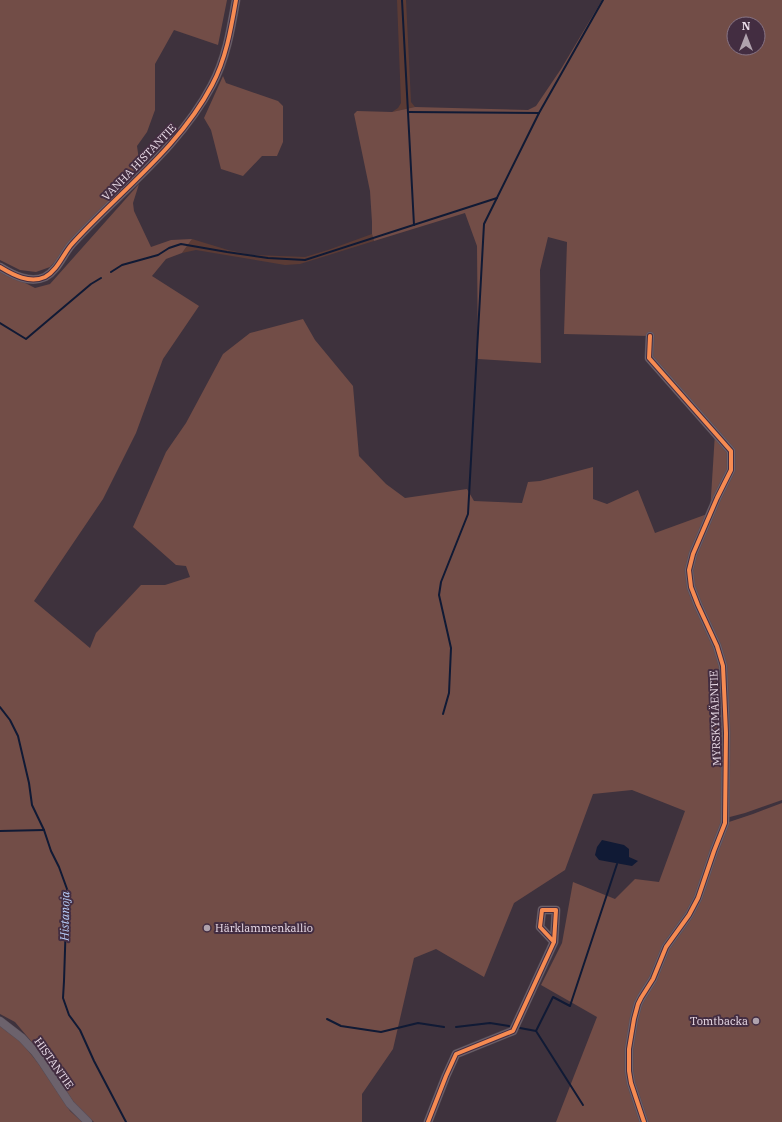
<svg xmlns="http://www.w3.org/2000/svg" width="782" height="1122" viewBox="0 0 782 1122" font-family="'IBM Plex Serif',serif">
  <style>
    .green { fill: #5b3b35 }
    .forest { fill: #724d47; fill-rule: evenodd }
    .water { fill: #101a35 }
    .lines { fill: none; stroke-linecap: round; stroke-linejoin: round }
    .stream { stroke: #101a35; stroke-width: 2 }
    .minor-casing { stroke: #594e57; stroke-width: 9 }
    .minor { stroke: #6c626c; stroke-width: 8 }
    .cycleway-casing { stroke: #432d41; stroke-width: 6 }
    .cycleway { stroke: #f68b52; stroke-width: 4 }
    .poi-dot { fill: #afa2ad; stroke: #432d41; stroke-width: 1.5 }
    .labels { text-anchor: middle; stroke-width: 4; stroke-linejoin: round; paint-order: stroke }
    .street-label { font-size: 11px; fill: #ecdeea; stroke: #432d41 }
    .poi-label { font-size: 11px; fill: #ecdeea; stroke: #432d41; text-anchor: start }
    .water-label { font-size: 12px; font-style: italic; fill: #b8cffd; stroke: #432d41 }
  </style>
  <rect width="100%" height="100%" fill="#3e323d"/>
  <!-- green -->
  <g class="green">
    <polygon points="397,0 406,0 411,102 415,107 392,112 398,108 401,103"/>
    <polygon points="372,234 374,241 300,264 285,265 196,250 182,253 192,239 228,250 252,255 305,257 328,250"/>
  </g>
  <!-- forest -->
  <g class="forest">
    <polygon points="0,0 227,0 218,45 174,30 155,64 155,110 147,132 137,146 140,167 50,267 36,272 20,270 0,260"/>
    <path d="M602 0H782V800L745 813 726 818V823L753 814 782 803V1122H556L597 1017 541 985 562 943 573 882 615 899 635 879 659 882 685 811 632 790 593 794 565 870 514 903 484 977 436 949 414 958 393 1049 362 1094V1122H94L76 1106 47 1060 15 1022 0 1014V270L35 288 50 284 139 184 133 203 134 211 151 247 171 240 192 239 182 253 166 259 152 276 199 306 163 359 136 433 103 499 34 601 90 648 96 633 141 585H165L190 577 186 566 176 565 133 527 166 452 186 423 223 354 250 333 303 319 315 340 353 386 359 456 386 484 405 498 467 489 474 501 522 503 528 482 540 481 593 467V499L607 504 638 490 655 533 710 513 715 433 649 358V336L564 334 567 242 548 237 540 270 541 363 478 359 477 246 465 213 374 241 372 234V222L370 191 354 114 357 111 392 112 415 107 528 110 536 106 561 69ZM734 24H758V48H734Z"/>
    <polygon points="223,76 226,83 278,101 283,106 283,142 277,156 262,156 243,176 221,169 211,130 204,118"/>
    <polygon points="0,1026 21,1042 38,1063 70,1111 82,1122 0,1122"/>
  </g>
  <!-- water -->
  <polygon class="water" points="602,840 624,845 629,849 629,857 638,861 632,866 599,860 595,855 597,847"/>
  <g class="lines">
    <!-- stream -->
    <g class="stream">
      <polyline points="402,0 414,225"/>
      <polyline points="408,112 539,113"/>
      <polyline points="111,272 122,265 158,255 169,248 181,244 227,252 268,258 305,260 497,198"/>
      <polyline points="0,323 26,339 91,284 101,278"/>
      <polyline points="0,707 10,720 18,736 29,783 32,805 44,830 51,851 59,867 67,889 64,981 63,998 69,1015 80,1030 94,1061 126,1122"/>
      <polyline points="443,714 449,693 451,648 439,595 441,582 468,514 484,224 539,113 603,0"/>
      <polyline points="0,831 44,830"/>
      <polyline points="327,1019 341,1026 381,1032 418,1023 444,1027"/>
      <polyline points="456,1027 490,1023 509,1026"/>
      <polyline points="520,1028 536,1031 553,997 570,1006 617,864"/>
      <polyline points="536,1031 583,1105"/>
    </g>
    <defs>
      <g id="minor">
        <path d="M0 267C13 275 30 284 45 277 58 270 63 254 72 244 119 192 179 148 212 85 226 59 231 29 236 0"/>
        <polyline points="0,1021 22,1038 35,1052 43,1063 70,1104 88,1122"/>
        <polyline points="428,1122 446,1076 456,1054 513,1031 554,942 556,910 542,910 540,927 554,942"/>
        <polyline points="644,1122 631,1083 629,1071 629,1049 634,1019 638,1004 641,998 653,979 666,947 689,915 698,898 714,851 725,823 726,733 723,666 717,646 698,605 691,587 689,570 693,554 717,498 731,470 731,451 649,358 650,336"/>
      </g>
    </defs>
    <!-- minor casing -->
    <use href="#minor" class="minor-casing"/>
    <!-- minor -->
    <use href="#minor" class="minor"/>
    <defs>
      <g id="cycleway">
        <path d="M0 267C13 275 30 284 45 277 58 270 63 254 72 244 119 192 179 148 212 85 226 59 231 29 236 0"/>
        <polyline points="428,1122 446,1076 456,1054 513,1031 554,942 556,910 542,910 540,927 554,942"/>
        <polyline points="644,1122 631,1083 629,1071 629,1049 634,1019 638,1004 641,998 653,979 666,947 689,915 698,898 714,851 725,823 726,733 723,666 717,646 698,605 691,587 689,570 693,554 717,498 731,470 731,451 649,358 650,336"/>
      </g>
    </defs>
    <!-- cycleway casing -->
    <use href="#cycleway" class="cycleway-casing"/>
    <!-- cycleway -->
    <use href="#cycleway" class="cycleway"/>
  </g>
  <!-- markers -->
  <g class="poi-dot">
    <circle cx="207" cy="928" r="4"/>
    <circle cx="756" cy="1021" r="4"/>
  </g>
  <g class="labels">
    <!-- street labels -->
    <g class="street-label">
      <text transform="translate(139 162) rotate(-46)" y="4">VANHA HISTANTIE</text>
      <text transform="translate(715 718) rotate(-92)" y="4">MYRSKYMÄENTIE</text>
      <text transform="translate(54 1063) rotate(55)" y="4">HISTANTIE</text>
    </g>
    <!-- poi labels -->
    <g class="poi-label">
      <text x="215" y="932">Härklammenkallio</text>
      <text x="748" y="1025" text-anchor="end">Tomtbacka</text>
    </g>
    <!-- water labels -->
    <g class="water-label">
      <text transform="translate(65 916) rotate(-89)" y="4">Histanoja</text>
    </g>
  </g>
  <!-- north arrow -->
  <g transform="translate(746 36)"><circle r="19" fill="#432d41" stroke="#877485"/>
  <path d="M0-3L7 15L0 10L-7 15Z" fill="#afa2ad"/>
  <text y="-6" font-size="11" font-weight="bold" text-anchor="middle" fill="#ecdeea">N</text>
  </g>
</svg>
